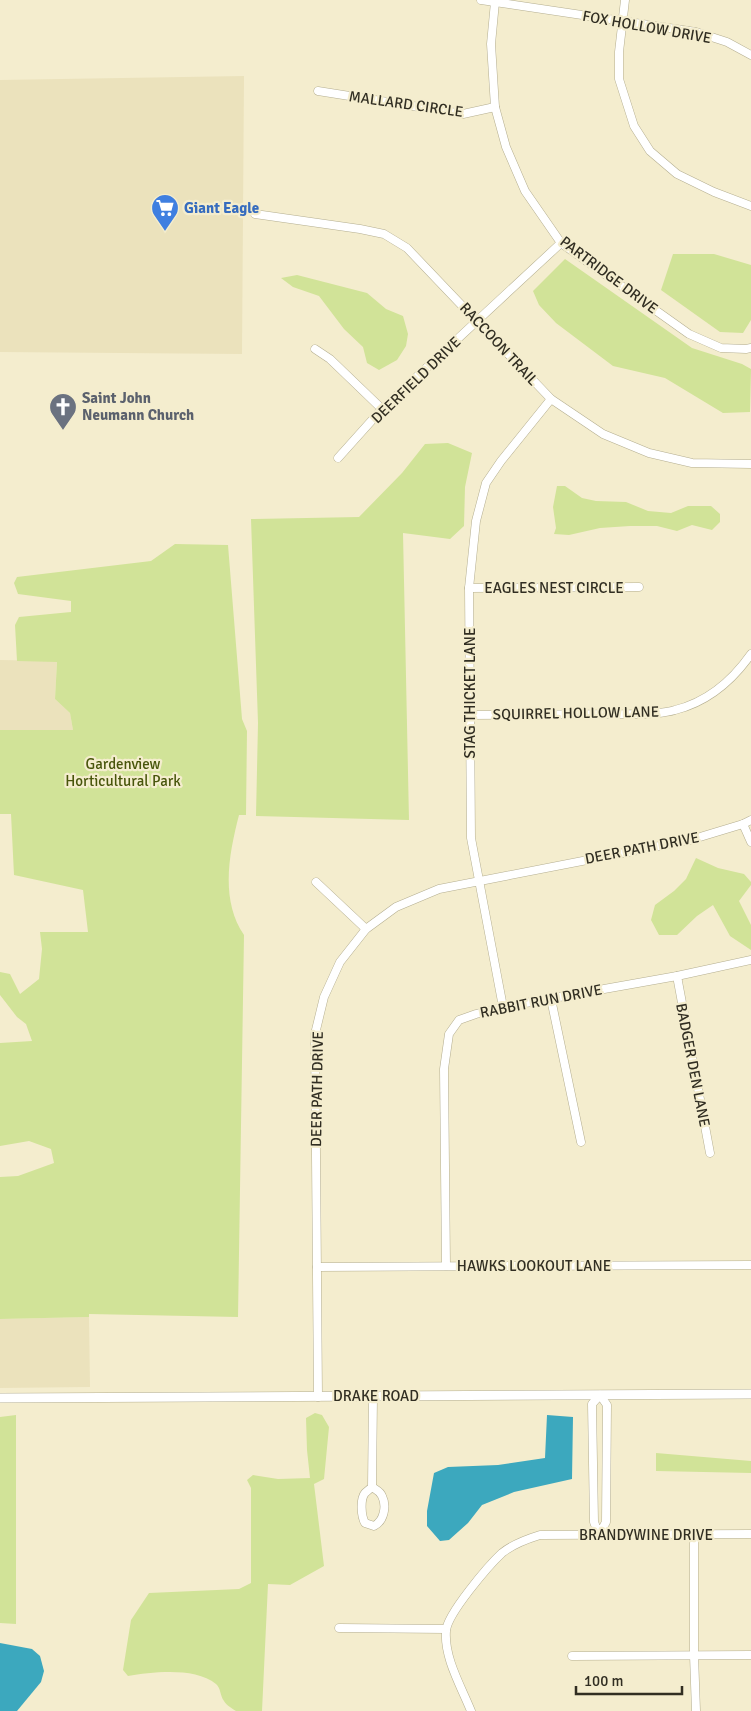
<svg xmlns="http://www.w3.org/2000/svg" width="751" height="1711" viewBox="0 0 751 1711" font-family="Signika,sans-serif">
  <style>
    .built { fill: #ebe2bc }
    .green { fill: #d1e398 }
    .water { fill: #3ca8be }
    .lines { fill: none; stroke-linecap: round; stroke-linejoin: round }
    .minor-casing { stroke: #b4ae90; stroke-width: 9 }
    .tertiary-casing { stroke: #b4ae90; stroke-width: 10 }
    .minor { stroke: #fff; stroke-width: 8 }
    .tertiary { stroke: #fff; stroke-width: 9 }
    .labels { text-anchor: middle; stroke-width: 4.5; stroke-linejoin: round; paint-order: stroke }
    .street-label { font-size: 15px; fill: #312e22; stroke: #f4edce }
    .shop-label { font-size: 15px; font-weight: bold; fill: #366cbe; stroke: #f4edce; text-anchor: start }
    .worship-label { font-size: 15px; font-weight: bold; fill: #5b616d; stroke: #f4edce; text-anchor: start }
    .park-label { font-size: 15px; fill: #48550b; stroke: #f4edce }
  </style>
  <rect width="100%" height="100%" fill="#f4edce"/>
  <!-- built -->
  <g class="built">
    <polygon points="244,76 242,354 0,352 0,80"/>
    <polygon points="0,660 57,661 55,699 70,713 73,730 0,730"/>
    <polygon points="89,1317 90,1387 0,1388 0,1319"/>
  </g>
  <!-- green -->
  <g class="green">
    <polygon points="673,254 714,254 751,265 751,320 743,333 720,332 661,290"/>
    <polygon points="565,259 692,348 742,364 751,369 750,412 723,413 665,378 613,366 556,323 539,305 533,291"/>
    <polygon points="297,275 367,293 386,309 403,316 408,334 406,346 397,360 379,370 367,363 363,347 344,329 319,296 293,287 281,278"/>
    <polygon points="448,443 472,453 465,487 464,526 450,539 403,533 409,820 256,816 258,723 251,519 359,517 402,473 425,444"/>
    <polygon points="557,486 565,486 582,498 596,501 626,502 648,511 671,513 688,506 711,506 720,514 720,522 712,530 692,525 677,531 657,526 630,526 600,528 569,535 554,534 556,528 553,507"/>
    <path d="M175 544 228 545 242 719 247 731 246 815H239C229 854 220 900 244 935L238 1317 89 1314V1317L0 1319V1177L18 1176 54 1163 51 1149 29 1141 0 1146V1043L32 1041 26 1024 17 1017 0 995V972L10 974 20 994 39 979 42 949 40 932H88L83 890 14 875 11 814H0V730H73L70 713 55 699 57 662 17 661 15 625 19 617 71 612V601L18 594 14 583 17 577 151 561Z"/>
    <polygon points="696,858 718,868 744,874 751,882 751,885 739,901 751,925 751,950 730,936 713,905 697,916 677,935 659,935 651,920 655,905 674,891 686,879"/>
    <path d="M315 1413 322 1415 329 1427 324 1479 314 1484 324 1566 290 1585 268 1584 262 1711H236C233 1709 226 1705 224 1701 220 1696 221 1688 216 1684 195 1667 153 1672 128 1676L123 1670 131 1620 149 1593 239 1589 251 1583V1488L247 1480 253 1475 278 1479 310 1478 307 1450 306 1418Z"/>
    <polygon points="16,1415 16,1624 0,1623 0,1417"/>
    <polygon points="656,1453 751,1461 751,1473 656,1471"/>
  </g>
  <!-- water -->
  <g class="water">
    <polygon points="547,1415 573,1417 572,1479 514,1492 482,1505 468,1523 449,1540 440,1541 427,1526 427,1511 434,1473 448,1467 498,1465 545,1458"/>
    <polygon points="0,1643 32,1649 40,1656 44,1671 41,1682 17,1711 0,1711"/>
  </g>
  <g class="lines">
    <defs>
      <g id="minor">
        <polyline points="481,0 696,32 727,42 751,55"/>
        <polyline points="625,0 619,52 619,79 634,126 650,151 677,174 714,192 751,206"/>
        <polyline points="495,2 491,44 495,107 506,147 525,191 561,243 689,334 721,348 746,349 751,348"/>
        <polyline points="318,91 463,114 495,107"/>
        <polyline points="255,214 360,229 384,234 407,248 551,399 603,434 649,453 692,463 751,464"/>
        <polyline points="315,349 330,359 382,409"/>
        <polyline points="338,458 382,409 561,243"/>
        <polyline points="469,588 639,587"/>
        <path d="M469 715 648 714C657 713 666 713 675 710 707 702 732 681 751 654"/>
        <polyline points="743,824 751,842"/>
        <polyline points="316,882 366,929"/>
        <polyline points="677,976 710,1153"/>
        <polyline points="551,999 581,1142"/>
        <polyline points="503,1007 471,838 469,588 476,521 486,483 501,461 551,399"/>
        <polyline points="446,1266 444,1069 449,1034 459,1020 476,1014 503,1007 677,976 751,960"/>
        <polyline points="317,1267 751,1265"/>
        <polygon points="600,1395 607,1405 606,1522 599,1535 594,1522 592,1404"/>
        <polyline points="318,1397 315,1034 324,997 340,962 366,929 396,907 439,889 690,840 743,824 751,820"/>
        <path d="M372 1487C376 1490 380 1491 382 1496 387 1506 384 1521 374 1526L365 1523C361 1516 360 1499 365 1493 366 1492 371 1488 372 1487L373 1396"/>
        <polyline points="694,1535 694,1655 696,1711"/>
        <polyline points="339,1628 446,1629"/>
        <polyline points="572,1656 751,1655"/>
        <path d="M471 1711C461 1686 444 1658 446 1631 447 1614 489 1565 502 1553 513 1544 527 1539 540 1535L751 1534"/>
      </g>
      <polyline id="tertiary" points="0,1398 751,1394"/>
    </defs>
    <!-- minor casing -->
    <use href="#minor" class="minor-casing"/>
    <!-- tertiary casing -->
    <use href="#tertiary" class="tertiary-casing"/>
    <!-- minor -->
    <use href="#minor" class="minor"/>
    <!-- tertiary -->
    <use href="#tertiary" class="tertiary"/>
  </g>
  <!-- icons -->
  <defs>
    <symbol id="supermarket-pin" viewBox="-11 -11 22 30"><path d="M0 17L-7.5 6A9.5 9.5 0 1 1 7.5 6Z" fill="#3f7fe0" stroke="#f4edce"/><path d="M-6-5.5h2.5l.6 2H6L4.5 2H-2.5L-4.4-4H-6ZM-1.5 3.2a1.3 1.3 0 1 0 .1 0ZM3 3.2a1.3 1.3 0 1 0 .1 0Z" fill="#fff"/></symbol>
    <symbol id="church-pin" viewBox="-11 -11 22 30"><path d="M0 17L-7.5 6A9.5 9.5 0 1 1 7.5 6Z" fill="#6b7280" stroke="#f4edce"/><path d="M-1.2-6h2.4v3.5h3.3v2.4h-3.3V6h-2.4V-.1h-3.3v-2.4h3.3Z" fill="#fff"/></symbol>
  </defs>
  <g fill-rule="evenodd">
    <use href="#supermarket-pin" x="149" y="192" width="32" height="43"/>
    <use href="#church-pin" x="47" y="391" width="32" height="43"/>
  </g>
  <g class="labels">
    <!-- street labels -->
    <g class="street-label">
      <text transform="translate(647 27) rotate(10)" y="5">FOX HOLLOW DRIVE</text>
      <text transform="translate(406 104) rotate(8)" y="5">MALLARD CIRCLE</text>
      <text transform="translate(609 275) rotate(37)" y="5">PARTRIDGE DRIVE</text>
      <text transform="translate(499 344) rotate(47)" y="5">RACCOON TRAIL</text>
      <text transform="translate(416 380) rotate(-44)" y="5">DEERFIELD DRIVE</text>
      <text x="554" y="593">EAGLES NEST CIRCLE</text>
      <text transform="translate(470 693) rotate(-90)" y="5">STAG THICKET LANE</text>
      <text transform="translate(576 713) rotate(-1)" y="5">SQUIRREL HOLLOW LANE</text>
      <text transform="translate(642 848) rotate(-11)" y="5">DEER PATH DRIVE</text>
      <text transform="translate(541 1001) rotate(-11)" y="5">RABBIT RUN DRIVE</text>
      <text transform="translate(693 1065) rotate(79)" y="5">BADGER DEN LANE</text>
      <text transform="translate(317 1089) rotate(-89)" y="5">DEER PATH DRIVE</text>
      <text x="534" y="1271">HAWKS LOOKOUT LANE</text>
      <text x="376" y="1401">DRAKE ROAD</text>
      <text x="646" y="1540">BRANDYWINE DRIVE</text>
    </g>
    <!-- shop labels -->
    <g class="shop-label">
      <text x="184" y="213">Giant Eagle</text>
    </g>
    <!-- worship labels -->
    <g class="worship-label">
      <text x="82" y="403">Saint John<tspan x="82" dy="17">Neumann Church</tspan></text>
    </g>
    <!-- park labels -->
    <g class="park-label">
      <text x="123" y="769">Gardenview<tspan x="123" dy="17">Horticultural Park</tspan></text>
    </g>
  </g>
  <!-- scale -->
  <path d="M576 1686v8h106v-8" fill="none" stroke="#312e22" stroke-width="2.5"/>
  <text x="584" y="1686" font-size="15" fill="#312e22" stroke="#f4edce" stroke-width="4" paint-order="stroke">100 m</text>
</svg>
